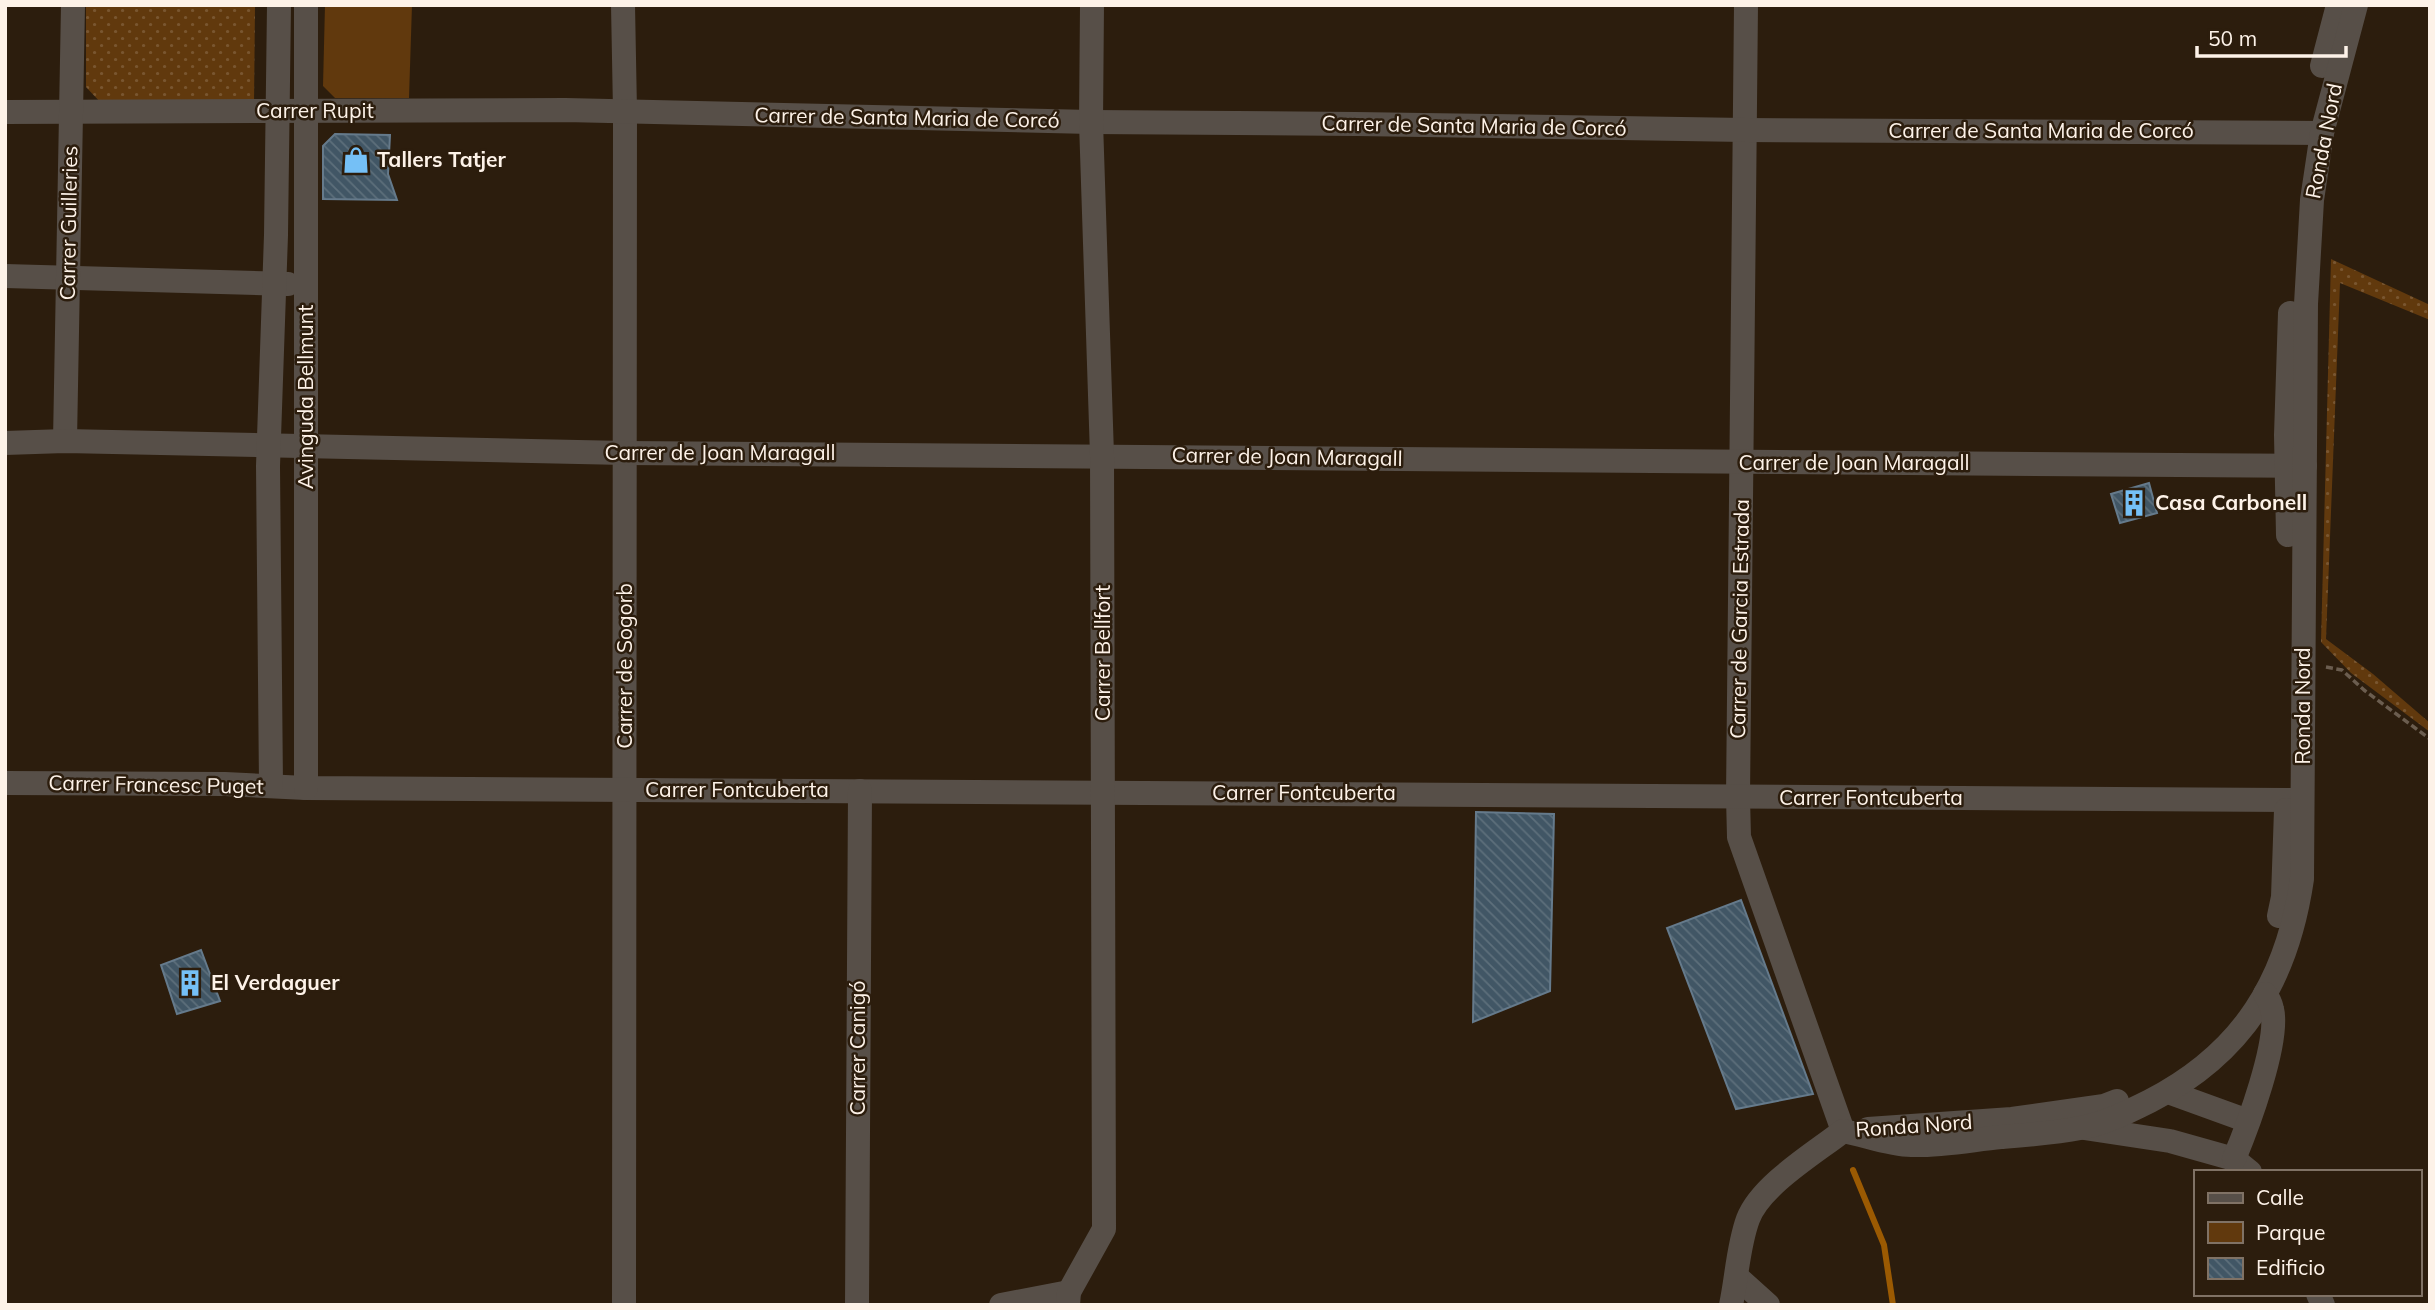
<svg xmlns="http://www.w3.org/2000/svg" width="2435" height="1310" viewBox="0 0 2435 1310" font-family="Mulish,sans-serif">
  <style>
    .grass { fill: url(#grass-dots) }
    .green { fill: #61390d }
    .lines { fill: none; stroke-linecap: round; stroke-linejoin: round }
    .stream { stroke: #9b5a02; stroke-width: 6 }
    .building { fill: url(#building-back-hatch); stroke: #657a8b; stroke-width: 2 }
    .path { stroke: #6b5d4f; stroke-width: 3.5; stroke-dasharray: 7 3.5; stroke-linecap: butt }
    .minor { stroke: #574f48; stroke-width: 24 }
    .labels { text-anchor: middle; stroke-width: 5; stroke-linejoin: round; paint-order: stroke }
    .street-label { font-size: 21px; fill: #fdf2e8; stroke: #2c1d0d }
    .poi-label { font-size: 21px; font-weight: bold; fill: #fdf2e8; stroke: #2c1d0d; text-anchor: start }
  </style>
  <defs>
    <pattern id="grass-dots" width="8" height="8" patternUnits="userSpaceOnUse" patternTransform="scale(1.75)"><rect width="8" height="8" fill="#61390d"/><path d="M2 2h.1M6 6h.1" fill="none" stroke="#795630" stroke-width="1.8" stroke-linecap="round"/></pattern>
    <pattern id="building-back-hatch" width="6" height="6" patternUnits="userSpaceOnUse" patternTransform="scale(1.75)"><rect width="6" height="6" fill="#415665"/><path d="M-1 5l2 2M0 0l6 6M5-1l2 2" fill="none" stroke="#5d6f7b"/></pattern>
  </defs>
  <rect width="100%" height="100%" fill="#2c1d0d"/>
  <!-- grass -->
  <g class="grass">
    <polygon points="86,5 255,5 254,104 102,104 86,87"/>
    <polygon points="2331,259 2430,305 2430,320 2340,283 2326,639 2373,674 2430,723 2430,732 2351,673 2321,642"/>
  </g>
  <!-- green -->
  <polygon class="green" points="325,5 412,5 409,98 335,98 323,86"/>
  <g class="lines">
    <!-- stream -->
    <polyline class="stream" points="1853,1170 1884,1245 1893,1305"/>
  </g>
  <!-- building -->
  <g class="building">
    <polygon points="335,134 390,135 388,174 397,200 323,199 323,146"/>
    <polygon points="2149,483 2157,513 2120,523 2111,494"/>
    <polygon points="1476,812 1554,814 1550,991 1473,1022"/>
    <polygon points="1741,900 1813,1094 1736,1109 1667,928"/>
    <polygon points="201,950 220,1001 177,1014 161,965"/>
  </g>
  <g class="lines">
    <!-- path -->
    <polyline class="path" points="2326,667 2342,670 2364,690 2430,739"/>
    <!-- minor -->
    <g class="minor">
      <polyline points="623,5 625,111 624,1305"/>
      <polyline points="1746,5 1738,797 1739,837 1843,1131"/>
      <polyline points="2322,66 2338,5"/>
      <polyline points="5,112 565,110 1091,122 1356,124 1745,130 2322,133"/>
      <polyline points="5,276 288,284"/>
      <polyline points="65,441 73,5"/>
      <polyline points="5,443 65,441 625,453 2305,466"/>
      <polyline points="2288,535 2286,435 2290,313"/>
      <polyline points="5,783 225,784 306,788 2302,800"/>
      <polyline points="271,786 268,466 276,235 279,5"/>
      <polyline points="306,788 306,5"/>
      <polyline points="2279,916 2283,897 2286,810"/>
      <polyline points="2168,1092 2248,1121"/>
      <polyline points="2084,1128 2170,1141 2234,1159 2250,1172"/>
      <polyline points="1868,1129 2012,1119 2104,1106 2117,1101"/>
      <path d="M1843 1131C1865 1135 1889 1145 1911 1145 1940 1146 1971 1140 2001 1137 2027 1135 2055 1133 2080 1128 2104 1124 2128 1112 2150 1101 2243 1053 2287 981 2302 879L2306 304 2312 200 2322 133 2356 5"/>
      <path d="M2234 1159C2247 1128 2280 1041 2272 1009 2271 1004 2268 998 2265 994"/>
      <polyline points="1737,1277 1768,1305"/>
      <polyline points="2318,1294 2323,1305"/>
      <polyline points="857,1305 860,791"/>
      <polyline points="1001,1305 1069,1292"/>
      <polyline points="1068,1305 1069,1292 1104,1229 1102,455 1091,122 1092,5"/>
      <path d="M1731 1305C1737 1277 1738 1246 1748 1219 1761 1185 1815 1153 1843 1131"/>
    </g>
  </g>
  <!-- icons -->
  <defs>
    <symbol id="shop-bare" viewBox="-9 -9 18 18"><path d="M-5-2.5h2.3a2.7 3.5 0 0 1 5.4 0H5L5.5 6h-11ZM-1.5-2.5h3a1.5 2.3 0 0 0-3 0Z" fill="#75c0f6" stroke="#2c1d0d" stroke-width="2.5" paint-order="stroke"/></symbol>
    <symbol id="building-bare" viewBox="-9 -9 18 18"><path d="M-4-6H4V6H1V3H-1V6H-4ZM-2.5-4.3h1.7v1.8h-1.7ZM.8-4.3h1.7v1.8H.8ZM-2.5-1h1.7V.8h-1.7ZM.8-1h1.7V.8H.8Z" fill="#75c0f6" stroke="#2c1d0d" stroke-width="2.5" paint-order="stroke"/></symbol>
  </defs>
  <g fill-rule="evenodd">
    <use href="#shop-bare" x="337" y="141" width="38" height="38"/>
    <use href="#building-bare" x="2115" y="484" width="38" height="38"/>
    <use href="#building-bare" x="171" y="964" width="38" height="38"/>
  </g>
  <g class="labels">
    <!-- street labels -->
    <g class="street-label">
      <text x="315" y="118">Carrer Rupit</text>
      <text transform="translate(907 118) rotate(1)" y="7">Carrer de Santa Maria de Corcó</text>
      <text transform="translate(1474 126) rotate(1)" y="7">Carrer de Santa Maria de Corcó</text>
      <text x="2041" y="138">Carrer de Santa Maria de Corcó</text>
      <text transform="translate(2324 141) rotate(-79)" y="7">Ronda Nord</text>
      <text transform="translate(69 223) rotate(-89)" y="7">Carrer Guilleries</text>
      <text transform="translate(306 397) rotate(-90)" y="7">Avinguda Bellmunt</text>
      <text x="720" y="460">Carrer de Joan Maragall</text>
      <text transform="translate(1287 457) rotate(1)" y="7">Carrer de Joan Maragall</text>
      <text x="1854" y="470">Carrer de Joan Maragall</text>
      <text transform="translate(1740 619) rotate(-89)" y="7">Carrer de Garcia Estrada</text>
      <text transform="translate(1103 653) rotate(-90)" y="7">Carrer Bellfort</text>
      <text transform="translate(625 666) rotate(-90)" y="7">Carrer de Sogorb</text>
      <text transform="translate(2303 706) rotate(-90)" y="7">Ronda Nord</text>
      <text transform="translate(156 785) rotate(1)" y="7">Carrer Francesc Puget</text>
      <text x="737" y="797">Carrer Fontcuberta</text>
      <text x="1304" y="800">Carrer Fontcuberta</text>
      <text x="1871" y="805">Carrer Fontcuberta</text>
      <text transform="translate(858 1048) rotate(-90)" y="7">Carrer Canigó</text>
      <text transform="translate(1914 1126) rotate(-4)" y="7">Ronda Nord</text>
    </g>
    <!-- poi labels -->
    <g class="poi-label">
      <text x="377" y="167">Tallers Tatjer</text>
      <text x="2155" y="510">Casa Carbonell</text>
      <text x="211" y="990">El Verdaguer</text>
    </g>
  </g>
  <!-- border -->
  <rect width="2435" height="1310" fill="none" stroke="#fdf2e8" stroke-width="14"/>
  <!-- legend -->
  <rect x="2194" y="1170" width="228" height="126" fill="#2c1d0d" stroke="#807265" stroke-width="2"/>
  <rect x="2208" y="1193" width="35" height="10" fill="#574f48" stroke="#807265" stroke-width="2"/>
  <text x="2256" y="1205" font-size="21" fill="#fdf2e8">Calle</text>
  <rect x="2208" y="1222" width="35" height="21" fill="#61390d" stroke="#807265" stroke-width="2"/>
  <text x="2256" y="1240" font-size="21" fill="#fdf2e8">Parque</text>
  <rect x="2208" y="1258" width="35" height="21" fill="url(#building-back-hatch)" stroke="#807265" stroke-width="2"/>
  <text x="2256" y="1275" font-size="21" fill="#fdf2e8">Edificio</text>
  <!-- scale -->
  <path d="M2197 46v10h149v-10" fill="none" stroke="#fdf2e8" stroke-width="3.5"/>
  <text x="2208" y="46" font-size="21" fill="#fdf2e8" stroke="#2c1d0d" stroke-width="5" paint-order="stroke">50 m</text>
</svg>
